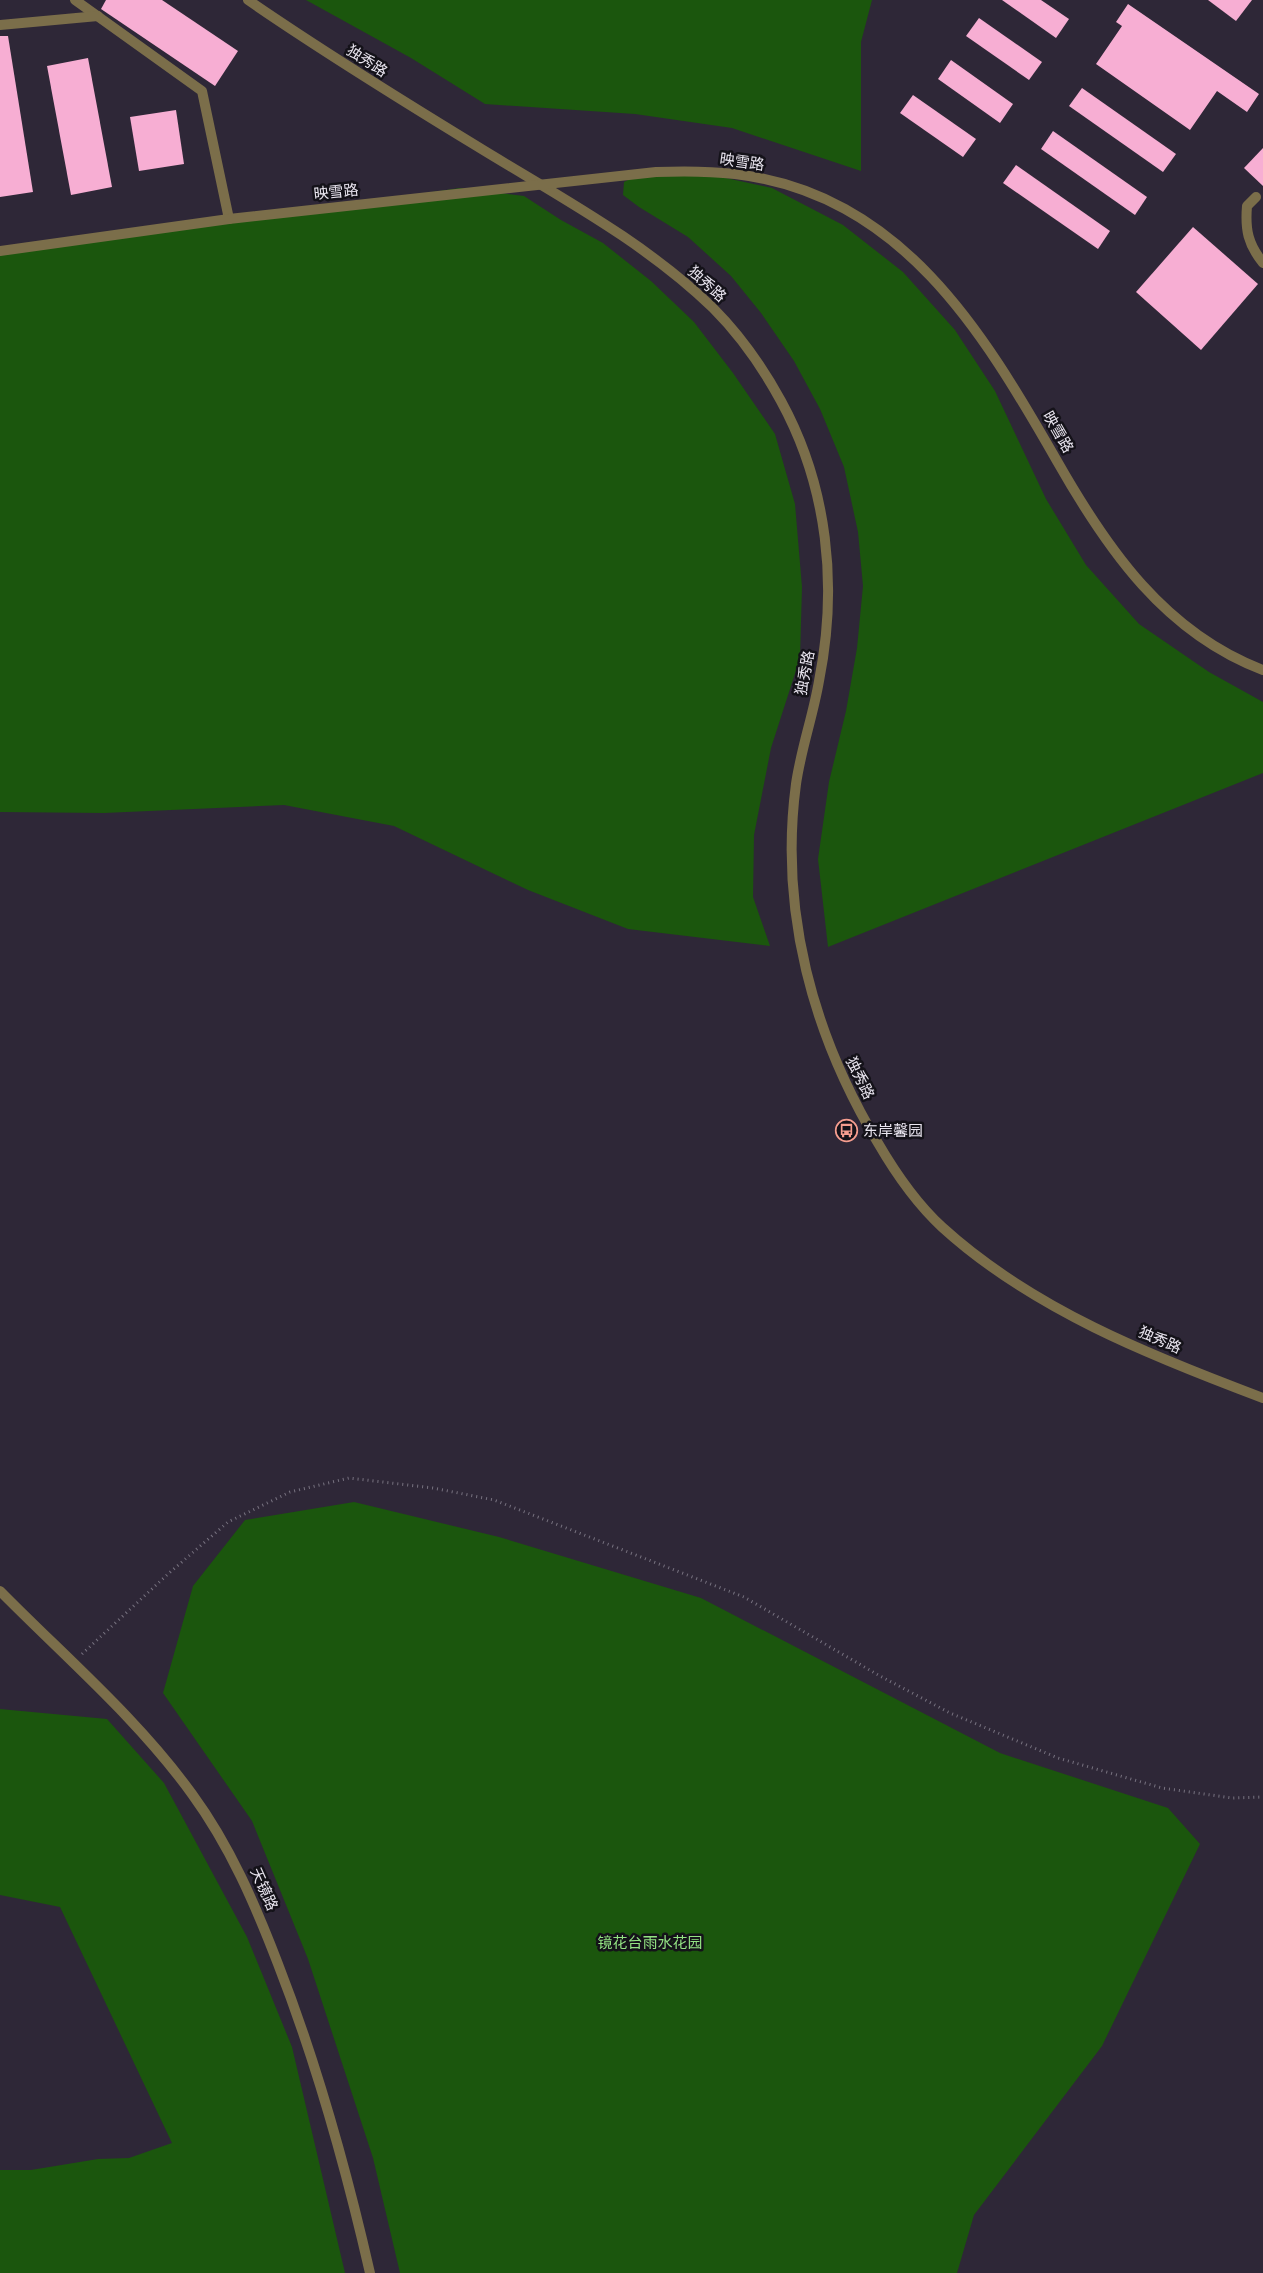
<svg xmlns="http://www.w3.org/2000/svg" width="1263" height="2273" viewBox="0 0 1263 2273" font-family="'Fira Sans Condensed','Noto Sans SC',sans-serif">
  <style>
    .green { fill: #1b560d }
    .building { fill: #f7aed3 }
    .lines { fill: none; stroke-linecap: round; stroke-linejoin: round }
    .path { stroke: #787380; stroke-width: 3; stroke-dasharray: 1 4; stroke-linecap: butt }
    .service { stroke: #7b6e4a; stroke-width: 10 }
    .minor { stroke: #7b6e4a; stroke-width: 10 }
    .tertiary { stroke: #7b6e4a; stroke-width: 10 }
    .labels { text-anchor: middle; stroke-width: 5; stroke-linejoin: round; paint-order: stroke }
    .street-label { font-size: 15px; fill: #e9e5ef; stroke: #141219 }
    .poi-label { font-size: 15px; fill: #e9e5ef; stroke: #141219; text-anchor: start }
    .park-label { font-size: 15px; fill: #93e383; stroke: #141219 }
  </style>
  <rect width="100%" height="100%" fill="#2e2737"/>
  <!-- green -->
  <g class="green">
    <polygon points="306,0 872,0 861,42 861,171 732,128 635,114 485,104 411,58"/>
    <polygon points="698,172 772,188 843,225 903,272 955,330 995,391 1046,499 1086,565 1139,624 1209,672 1263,702 1263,773 828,947 818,859 829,782 846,711 857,648 863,586 858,532 844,467 820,409 794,361 761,313 731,276 688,237 639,207 623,195 624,182 636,176"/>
    <polygon points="460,188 524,196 561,220 603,243 651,281 694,322 733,373 775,434 795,504 802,587 800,658 771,748 754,835 753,897 770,946 628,929 528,890 394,826 284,805 104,813 0,812 0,255"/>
    <polygon points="354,1502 499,1537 701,1598 1000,1753 1168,1808 1200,1844 1102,2046 974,2215 957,2273 400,2273 373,2158 308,1959 252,1821 163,1693 193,1586 245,1520"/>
    <polygon points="0,1709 107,1719 164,1783 247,1937 292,2047 345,2273 0,2273 0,2170 31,2170 98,2159 129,2158 172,2143 60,1907 0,1895"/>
  </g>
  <!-- building -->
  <g class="building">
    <polygon points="106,0 162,0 238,51 215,86 101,9"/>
    <polygon points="1002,0 1041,0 1069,19 1056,38"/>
    <polygon points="1208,0 1252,0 1236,21"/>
    <polygon points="1128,4 1259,94 1247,112 1217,91 1190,130 1096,64 1122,26 1116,22"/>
    <polygon points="979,18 1042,62 1029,80 966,36"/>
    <polygon points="0,36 8,36 33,192 0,197"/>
    <polygon points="88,58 112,187 71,195 47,66"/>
    <polygon points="951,60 1013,104 1000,123 938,79"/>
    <polygon points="1082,88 1176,154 1163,172 1069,106"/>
    <polygon points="913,95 976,139 963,157 900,113"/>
    <polygon points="176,110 184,164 139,171 130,117"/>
    <polygon points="1053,131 1147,197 1135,215 1041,149"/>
    <polygon points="1263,148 1263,186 1244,168"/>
    <polygon points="1016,165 1110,231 1098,249 1003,183"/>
    <polygon points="1193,227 1258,284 1201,350 1136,292"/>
  </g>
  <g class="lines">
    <!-- path -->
    <polyline class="path" points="82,1654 168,1574 228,1522 290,1492 349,1478 433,1488 494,1500 744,1597 880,1676 950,1713 1058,1758 1162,1788 1232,1798 1263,1797"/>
    <!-- service -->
    <g class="service">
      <polyline points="75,0 202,91 229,219"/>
      <polyline points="0,25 98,16"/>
      <path d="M1256 197 1247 206C1245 230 1248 244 1263 263"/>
    </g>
    <!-- minor -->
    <g class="minor">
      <path d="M248 0C322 51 398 98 475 145 556 195 644 241 713 308 740 335 763 368 781 401 828 487 838 586 819 681 813 716 801 749 796 784 779 911 813 1035 878 1143 896 1174 916 1203 942 1227 1032 1309 1151 1356 1263 1398"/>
      <path d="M0 251 229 219 656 172C682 171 709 171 735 174 901 194 982 330 1057 461 1107 549 1165 633 1263 670"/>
    </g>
    <!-- tertiary -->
    <path class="tertiary" d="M0 1591C65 1657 137 1718 192 1794 230 1846 255 1904 278 1964 317 2064 346 2168 370 2273"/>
  </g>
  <!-- icons -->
  <defs>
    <symbol id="bus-ring" viewBox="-11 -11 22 22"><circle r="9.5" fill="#141219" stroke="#f59d8f" stroke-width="1.5"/><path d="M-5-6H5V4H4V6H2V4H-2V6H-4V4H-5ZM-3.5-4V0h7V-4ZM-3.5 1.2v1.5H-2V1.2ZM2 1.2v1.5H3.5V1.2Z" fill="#f59d8f"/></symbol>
  </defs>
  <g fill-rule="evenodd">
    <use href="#bus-ring" x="834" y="1118" width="25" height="25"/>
  </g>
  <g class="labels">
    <!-- street labels -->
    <g class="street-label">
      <text transform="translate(367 61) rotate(33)" y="5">独秀路</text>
      <text transform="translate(742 162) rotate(8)" y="5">映雪路</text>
      <text transform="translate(336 192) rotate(-6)" y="5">映雪路</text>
      <text transform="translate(707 284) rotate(42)" y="5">独秀路</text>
      <text transform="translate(1058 432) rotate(60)" y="5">映雪路</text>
      <text transform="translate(805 673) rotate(-79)" y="5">独秀路</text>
      <text transform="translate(860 1078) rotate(64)" y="5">独秀路</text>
      <text transform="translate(1160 1340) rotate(24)" y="5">独秀路</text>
      <text transform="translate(264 1889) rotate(66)" y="5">天镜路</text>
    </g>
    <!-- poi labels -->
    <g class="poi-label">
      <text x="863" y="1136">东岸馨园</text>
    </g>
    <!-- park labels -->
    <g class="park-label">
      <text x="650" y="1948">镜花台雨水花园</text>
    </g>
  </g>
</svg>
